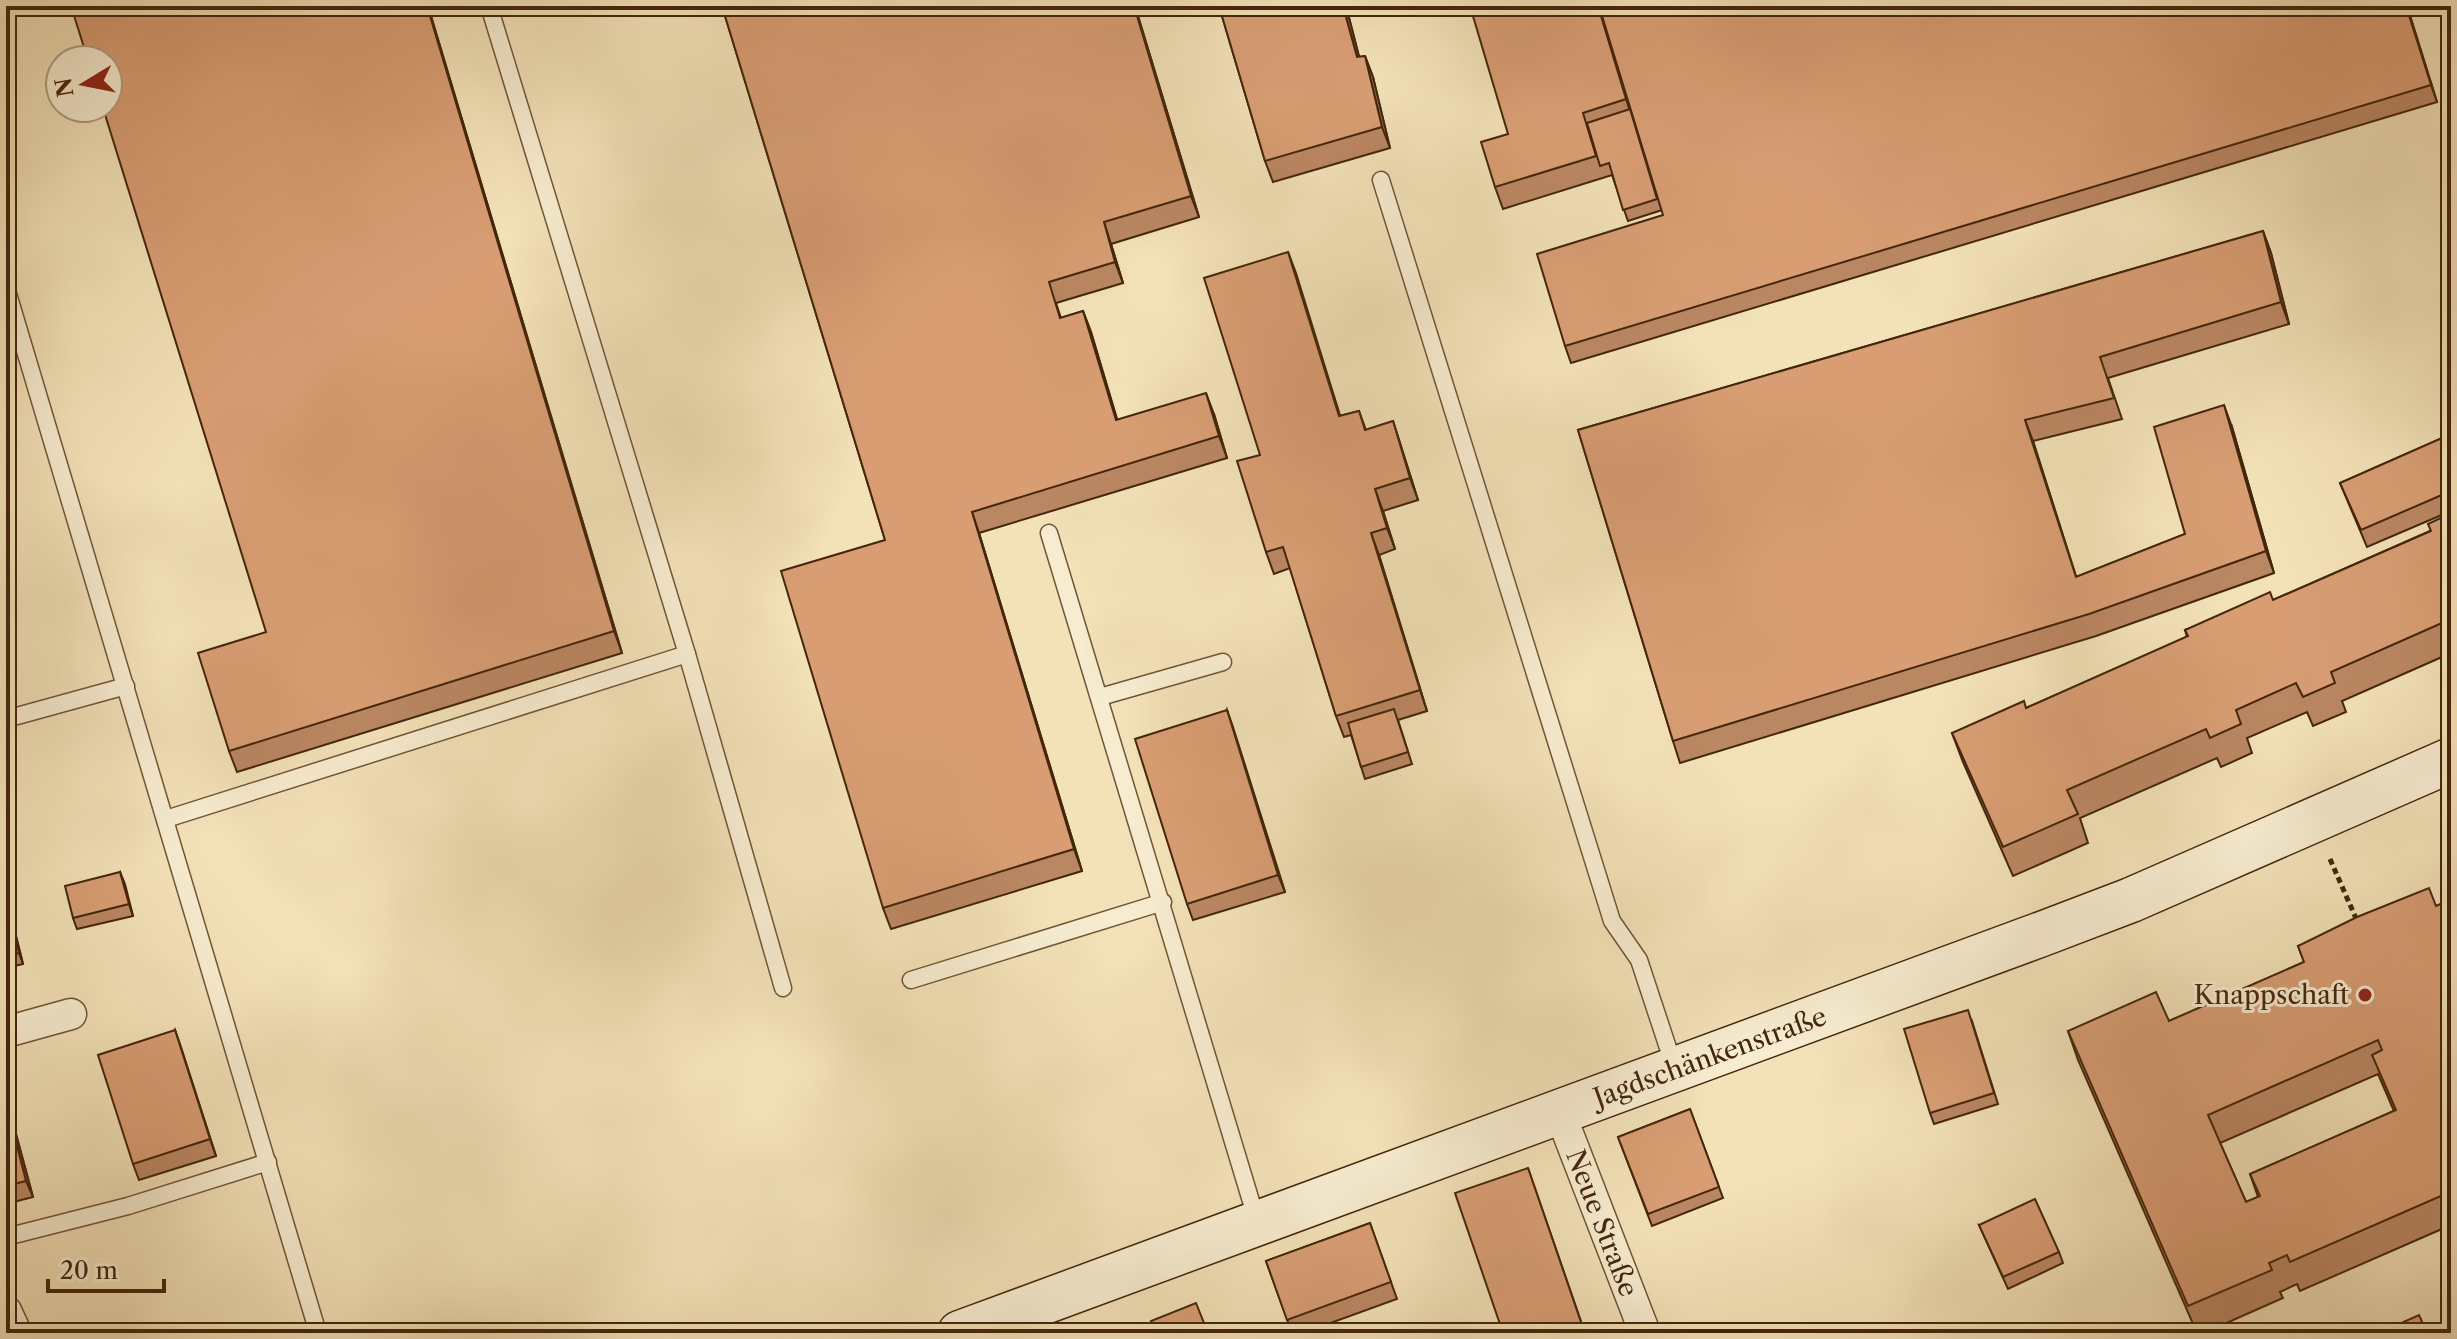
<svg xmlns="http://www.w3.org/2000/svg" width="2457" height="1339" viewBox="0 0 2457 1339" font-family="'Libre Caslon Text',serif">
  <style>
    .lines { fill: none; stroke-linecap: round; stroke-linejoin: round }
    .lane-casing { stroke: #705537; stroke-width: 19 }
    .street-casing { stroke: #705537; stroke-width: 33 }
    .secondary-casing { stroke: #44260c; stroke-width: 47 }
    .path { stroke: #44260c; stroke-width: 5; stroke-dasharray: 6 4; stroke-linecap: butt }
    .lane { stroke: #f7ecd0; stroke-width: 16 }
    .street { stroke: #f7ecd0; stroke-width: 30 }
    .secondary { stroke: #f7ecd0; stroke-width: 44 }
    .wall { fill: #ba8763; stroke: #44260c; stroke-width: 2; fill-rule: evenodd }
    .shaded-wall { fill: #976e50; stroke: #44260c; stroke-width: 2 }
    .building { fill: #d89d73; stroke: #44260c; stroke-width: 2; fill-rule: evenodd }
    .poi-dot { fill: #8f2418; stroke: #f7ecd0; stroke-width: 3 }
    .labels { text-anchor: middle; stroke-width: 6; stroke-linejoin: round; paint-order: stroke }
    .poi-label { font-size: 26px; fill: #44260c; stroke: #f7ecd0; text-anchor: end }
    .street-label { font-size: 26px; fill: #44260c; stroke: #f7ecd0 }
  </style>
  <rect width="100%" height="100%" fill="#f3e1b7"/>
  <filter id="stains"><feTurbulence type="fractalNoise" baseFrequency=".0025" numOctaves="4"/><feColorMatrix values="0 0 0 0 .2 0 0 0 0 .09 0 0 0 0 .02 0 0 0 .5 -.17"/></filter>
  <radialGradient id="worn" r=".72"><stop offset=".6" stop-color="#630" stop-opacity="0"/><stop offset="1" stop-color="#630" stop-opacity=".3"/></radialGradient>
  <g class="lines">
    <defs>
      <g id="lane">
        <polyline points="1381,180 1612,921 1639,960 1675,1069"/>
        <polyline points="6,287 318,1333"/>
        <polyline points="1049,533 1257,1221"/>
        <polyline points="687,654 783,988"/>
        <polyline points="1100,697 1223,662"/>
        <polyline points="6,719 126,686"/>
        <polyline points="166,819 687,654 489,6"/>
        <polyline points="911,980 1163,902"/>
        <polyline points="6,1237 128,1206 268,1162"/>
        <polyline points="6,1309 12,1307 24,1333"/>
      </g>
      <g id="street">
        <polyline points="6,1032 71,1014"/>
        <polyline points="1560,1113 1645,1333"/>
      </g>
      <polyline id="secondary" points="960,1333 2039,935 2131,900 2451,760"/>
    </defs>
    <!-- lane casing -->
    <use href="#lane" class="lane-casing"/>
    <!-- street casing -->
    <use href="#street" class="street-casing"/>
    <!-- secondary casing -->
    <use href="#secondary" class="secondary-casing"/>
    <!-- path -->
    <polyline class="path" points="2330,859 2358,923"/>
    <!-- lane -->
    <use href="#lane" class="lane"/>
    <!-- street -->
    <use href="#street" class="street"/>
    <!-- secondary -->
    <use href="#secondary" class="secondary"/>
  </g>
  <!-- wall -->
  <g class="wall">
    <polygon points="428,6 622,653 237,772 229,751 266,632"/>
    <polygon points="722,6 1135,6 1199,217 1111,244 1123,283 1056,303 1061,318 1083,311 1091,332 1117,420 1214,414 1227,458 979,533 1082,871 891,929 883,908 885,540"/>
    <polygon points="1219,6 1346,6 1359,57 1365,56 1373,77 1390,148 1273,182 1265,161"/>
    <polygon points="1599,6 1662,210 1628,221 1612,175 1503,209 1495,187 1508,134"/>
    <polygon points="2407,6 2437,102 1571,363 1565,346 1663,215"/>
    <polygon points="2263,231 2271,253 2289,324 2108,378 2122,419 2033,441 2076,577 2185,534 2232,427 2274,573 2096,636 1680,763 1673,741 1578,430"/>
    <polygon points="1288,252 1340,416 1359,411 1366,430 1393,421 1418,500 1383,511 1395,549 1379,555 1427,711 1398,720 1412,764 1365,779 1351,735 1344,737 1336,716 1290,568 1274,574 1266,552 1260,455"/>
    <polygon points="2451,434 2451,511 2367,547 2340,483"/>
    <polygon points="2451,513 2451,653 2342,701 2346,712 2313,726 2307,712 2247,738 2252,753 2221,767 2217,758 2080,818 2088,843 2013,876 1963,762 1952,733 2026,708 2187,637 2185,630 2273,600 2430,531"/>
    <polygon points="1227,710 1285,892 1193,920 1187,904"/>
    <polygon points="120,872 133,916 77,929 73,918"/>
    <path d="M2451 900V1225L2300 1291 2297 1284 2280 1292 2283 1298 2204 1333H2197L2078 1060 2068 1031 2169 1021 2304 962 2298 946 2436 906ZM2378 1074 2394 1111 2250 1174 2258 1197 2246 1202 2220 1143Z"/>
    <polygon points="7,904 11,916 23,964 6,968"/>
    <polygon points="1972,1021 1998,1104 1934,1124 1930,1113"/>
    <polygon points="175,1030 216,1156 139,1180 133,1164"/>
    <polygon points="6,1097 33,1197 6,1204"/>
    <polygon points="1690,1109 1723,1198 1652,1226 1618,1137"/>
    <polygon points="1528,1168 1585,1333 1503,1333"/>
    <polygon points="1370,1223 1397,1299 1303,1333 1292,1333 1266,1261"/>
    <polygon points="1979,1225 2059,1252 2063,1263 2008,1289"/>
  </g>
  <!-- shaded-wall -->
  <g class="shaded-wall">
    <polygon points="427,6 428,6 622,653 614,631"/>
    <polygon points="1134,6 1135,6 1199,217 1191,196"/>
    <polygon points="1343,6 1346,6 1365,79 1357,57"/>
    <polygon points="1598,6 1599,6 1662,210 1626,99"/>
    <polygon points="2406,6 2407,6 2437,102 2431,85"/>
    <polygon points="1365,56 1373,77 1390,148 1382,127"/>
    <polygon points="1104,222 1111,244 1123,283 1115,262"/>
    <polygon points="2263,231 2271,253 2289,324 2281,302"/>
    <polygon points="1288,252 1296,273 1347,438 1339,416"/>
    <polygon points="1083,311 1091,332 1124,442 1116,420"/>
    <polygon points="1206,393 1214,414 1227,458 1219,436"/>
    <polygon points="2224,405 2232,427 2274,573 2266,551"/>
    <polygon points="2025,420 2033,441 2083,598 2076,577"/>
    <polygon points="1393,421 1400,443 1418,500 1410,478"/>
    <polygon points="1375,489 1383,511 1395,549 1387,528"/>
    <polygon points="972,512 979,533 1082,871 1074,849"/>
    <polygon points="1371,533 1379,555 1427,711 1420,690"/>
    <polygon points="1227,710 1233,727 1285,892 1278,875"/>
    <polygon points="120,872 125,884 133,916 129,904"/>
    <polygon points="7,904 11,916 23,964 19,953"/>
    <polygon points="175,1030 181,1047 216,1156 210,1139"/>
    <polygon points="6,1097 33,1197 26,1181 6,1103"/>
  </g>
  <!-- building -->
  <g class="building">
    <polygon points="71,6 427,6 614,631 229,751 198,653 266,632 103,108 108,108 108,60 88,60"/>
    <polygon points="722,6 1134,6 1191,196 1104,222 1115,262 1049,282 1060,318 1083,311 1116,420 1206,393 1219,436 972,512 1074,849 883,908 781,571 885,540"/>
    <polygon points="1219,6 1343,6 1357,57 1365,56 1382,127 1265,161"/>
    <polygon points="1470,6 1598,6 1626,99 1583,113 1596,156 1495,187 1481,142 1508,134"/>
    <polygon points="1599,6 2406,6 2431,85 1565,346 1537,254 1663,215"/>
    <polygon points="1630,109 1657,199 1623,210 1609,163 1600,166 1587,123"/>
    <polygon points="2263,231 2281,302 2100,357 2114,398 2025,420 2076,577 2185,534 2154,427 2224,405 2266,551 2089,614 1673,741 1578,430"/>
    <polygon points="1288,252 1339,416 1359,411 1365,430 1393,421 1410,478 1375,489 1387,528 1371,533 1420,690 1336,716 1283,547 1266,552 1237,461 1260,455 1204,278"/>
    <polygon points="2451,434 2451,491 2361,530 2340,483"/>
    <polygon points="2451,513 2451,619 2331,672 2335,683 2303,697 2296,683 2236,710 2241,724 2210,738 2206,729 2067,790 2078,814 2003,847 1952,733 2024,701 2026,708 2188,636 2185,630 2270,592 2273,600 2431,531 2428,524"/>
    <polygon points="1394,709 1408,752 1361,767 1348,723"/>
    <polygon points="1227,710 1278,875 1187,904 1135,739"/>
    <polygon points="120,872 129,904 73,918 65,886"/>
    <path d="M2429 888 2436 906 2451 900V1008L2444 1011 2448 1021 2451 1020V1193L2450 1192 2290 1262 2287 1255 2269 1263 2272 1270 2188 1306 2068 1031 2156 992 2169 1021 2304 962 2298 946 2357 917ZM2378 1040 2382 1050 2372 1055 2396 1110 2250 1174 2260 1196 2246 1202 2208 1115Z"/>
    <polygon points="7,904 19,953 6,956 6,905"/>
    <polygon points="1968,1010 1994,1093 1930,1113 1904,1029"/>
    <polygon points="175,1030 210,1139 133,1164 98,1055"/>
    <polygon points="6,1103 26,1181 6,1186"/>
    <polygon points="1690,1109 1719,1187 1648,1214 1618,1137"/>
    <polygon points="1528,1168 1583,1328 1568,1333 1503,1333 1455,1193"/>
    <polygon points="2035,1199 2059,1252 2003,1277 1979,1225"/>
    <polygon points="1370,1223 1391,1282 1287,1320 1266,1261"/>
    <polygon points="1196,1303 1208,1333 1156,1333 1151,1321"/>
    <polygon points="2419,1315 2427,1333 2379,1333"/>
  </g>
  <!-- markers -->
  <circle class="poi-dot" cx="2365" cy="995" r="8"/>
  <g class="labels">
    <!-- poi labels -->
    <g class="poi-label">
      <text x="2349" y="1004">Knappschaft</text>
    </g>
    <!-- street labels -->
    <g class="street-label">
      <text transform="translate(1710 1057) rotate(-20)" y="9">Jagdschänkenstraße</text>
      <text transform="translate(1602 1223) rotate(69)" y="9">Neue Straße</text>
    </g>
  </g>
  <!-- margin -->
  <rect width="2457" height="1339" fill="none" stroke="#f3e1b7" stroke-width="32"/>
  <rect x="8" y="8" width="2441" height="1323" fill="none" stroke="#44260c" stroke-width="4"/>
  <rect x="16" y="16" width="2425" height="1307" fill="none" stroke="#44260c" stroke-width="2"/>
  <!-- north arrow -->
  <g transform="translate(84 84) rotate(260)"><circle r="38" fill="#f7ecd0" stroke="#af9d82" stroke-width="2"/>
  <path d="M0-6L14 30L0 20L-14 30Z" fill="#8f2418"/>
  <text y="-12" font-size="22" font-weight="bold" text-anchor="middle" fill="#44260c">N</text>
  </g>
  <!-- scale -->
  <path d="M48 1279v12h116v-12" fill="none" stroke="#44260c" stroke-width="4"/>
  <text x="60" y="1279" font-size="24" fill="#44260c" stroke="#f7ecd0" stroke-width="6" paint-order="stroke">20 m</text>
  <rect width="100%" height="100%" filter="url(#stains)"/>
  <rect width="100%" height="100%" fill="url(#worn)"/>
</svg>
